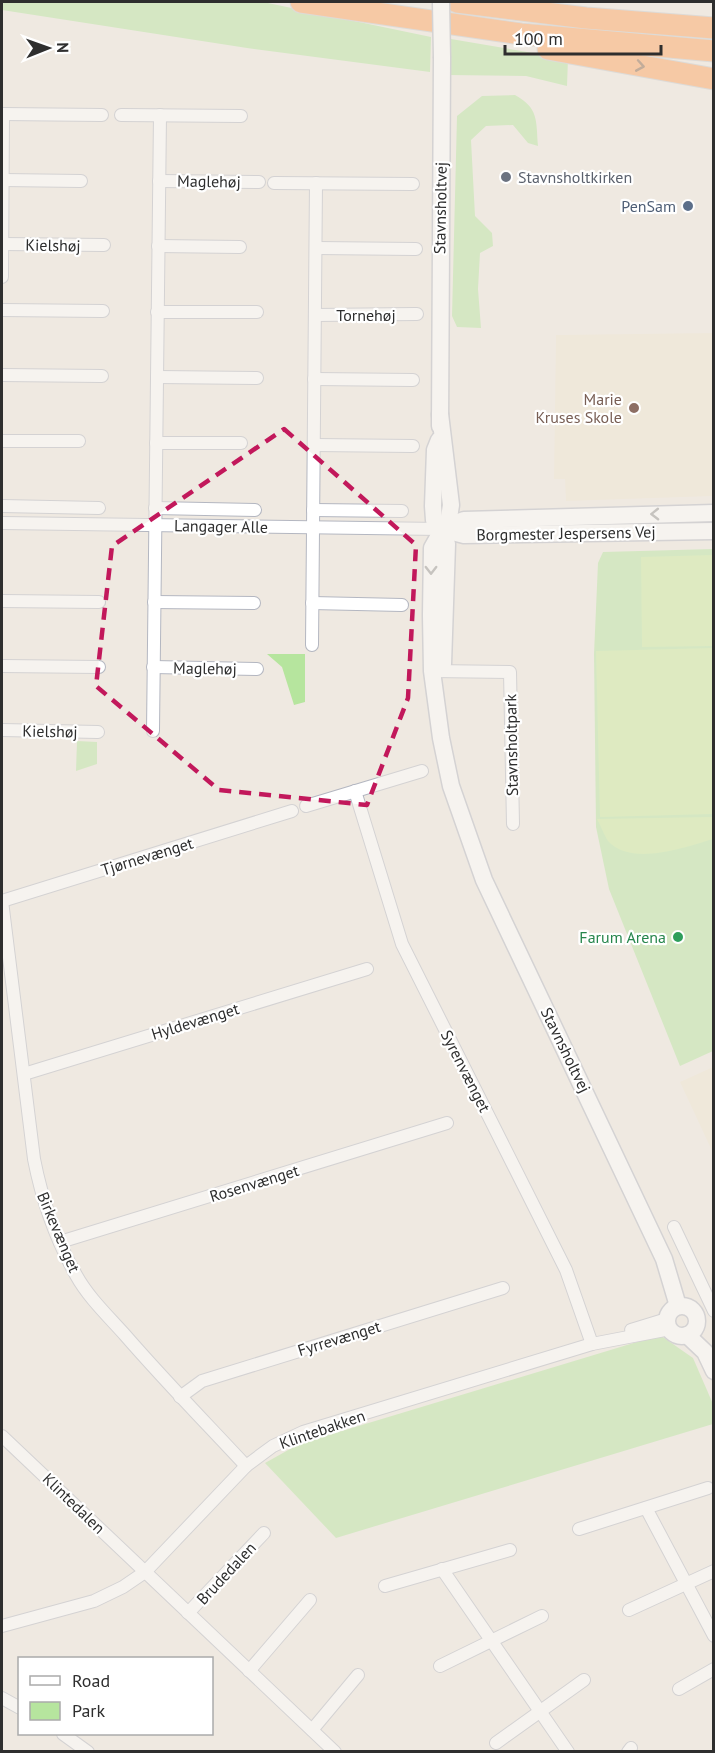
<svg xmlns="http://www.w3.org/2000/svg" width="715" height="1753" viewBox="0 0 715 1753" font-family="'PT Sans',sans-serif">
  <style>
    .education { fill: #f0e6d1 }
    .green { fill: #b6e59e }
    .pitch { fill: #c9ec9a }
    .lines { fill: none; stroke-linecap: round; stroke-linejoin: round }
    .street-casing { stroke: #b4b7c1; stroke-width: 14 }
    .secondary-casing { stroke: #b4b7c1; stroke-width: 19 }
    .highway-casing { stroke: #c9c9c9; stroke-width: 23 }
    .street { stroke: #fff; stroke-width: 12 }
    .secondary { stroke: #fff; stroke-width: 16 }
    .highway { stroke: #ffa35c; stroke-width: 21 }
    .secondary-bridge-casing { stroke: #b4b7c1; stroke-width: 19; stroke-linecap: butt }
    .secondary-bridge { stroke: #fff; stroke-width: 16 }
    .oneway { stroke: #8c6343 }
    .oneway2 { stroke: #969696 }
    .marked { fill: none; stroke: #c2185b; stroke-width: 4.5; stroke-dasharray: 12 8; stroke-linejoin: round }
    .worship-dot { fill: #6b7280; stroke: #fff; stroke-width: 2 }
    .service-dot { fill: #5c6f8a; stroke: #fff; stroke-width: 2 }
    .education-dot { fill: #8d6e63; stroke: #fff; stroke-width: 2 }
    .leisure-dot { fill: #2e9e5b; stroke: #fff; stroke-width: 2 }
    .labels { text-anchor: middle; stroke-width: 4.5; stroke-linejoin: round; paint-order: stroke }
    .worship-label { font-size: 16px; fill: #5b616d; stroke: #fff; text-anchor: start }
    .street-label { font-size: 16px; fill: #2e2e2e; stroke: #fff }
    .service-label { font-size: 16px; fill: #4e5e75; stroke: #fff; text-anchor: end }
    .education-label { font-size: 16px; fill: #785e54; stroke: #fff; text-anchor: end }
    .leisure-label { font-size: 16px; fill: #27864d; stroke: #fff; text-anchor: end }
  </style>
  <rect width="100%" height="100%" fill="#efe9e1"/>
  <!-- education -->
  <g class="education">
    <polygon points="713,333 713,496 566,501 565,479 554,479 556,335"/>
    <polygon points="713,1067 713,1153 680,1082"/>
  </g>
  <!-- green -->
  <g class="green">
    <polygon points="2,2 263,2 431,37 430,72 247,48 2,10"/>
    <polygon points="451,39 568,59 567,86 526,76 447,75"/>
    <path d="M515 95C539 108 536 121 538 146L528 143 513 125 486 126 471 140 475 216 492 233 493 246 480 253 478 289 481 328 457 327 452 316 457 116 482 96Z"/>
    <polygon points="713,549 713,1051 680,1066 609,889 596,827 594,654 598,563 603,552"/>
    <polygon points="267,654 305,654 305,702 294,705 282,667"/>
    <polygon points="77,741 97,742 97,764 76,771"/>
    <polygon points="660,1335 693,1358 713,1404 713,1424 336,1538 265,1463 299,1444"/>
  </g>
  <!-- pitch -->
  <g class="pitch">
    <polygon points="713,555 713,646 642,647 641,557"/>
    <polygon points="713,648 713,814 600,817 596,651"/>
    <path d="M713 817V839C686 847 631 867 608 841 604 835 601 826 597 819Z"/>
  </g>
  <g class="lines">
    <defs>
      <g id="street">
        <polyline points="2,114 102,115"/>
        <polyline points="121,115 241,116"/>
        <polyline points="3,180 81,181"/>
        <polyline points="159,181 259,182"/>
        <polyline points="274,183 413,184"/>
        <polyline points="2,244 104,245"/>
        <polyline points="158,246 240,247"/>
        <polyline points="316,248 416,249"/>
        <polyline points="2,277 3,114"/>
        <polyline points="2,310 103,311"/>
        <polyline points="157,312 257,312"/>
        <polyline points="315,315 417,314"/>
        <polyline points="2,375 102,376"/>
        <polyline points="157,377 257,378"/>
        <polyline points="314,379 413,380"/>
        <polyline points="2,441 79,441"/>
        <polyline points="156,443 241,443"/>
        <polyline points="314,445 413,446"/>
        <polyline points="2,506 99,508"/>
        <polyline points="155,508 255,510"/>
        <polyline points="313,510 402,511"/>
        <polyline points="2,523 441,529"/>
        <polyline points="2,601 99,602"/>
        <polyline points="154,602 254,603"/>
        <polyline points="312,603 402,605"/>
        <polyline points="312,645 316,183"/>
        <polyline points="2,666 99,667"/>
        <polyline points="153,667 257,669"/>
        <polyline points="432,671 510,672 513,824"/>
        <polyline points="2,730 98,732"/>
        <polyline points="153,731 160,115"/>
        <polyline points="355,791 402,944 566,1270 592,1344"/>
        <polyline points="306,806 422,771"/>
        <path d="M2 901 34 1159C42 1200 55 1238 76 1275 88 1297 108 1316 125 1335 164 1380 206 1423 246 1466"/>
        <polyline points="2,901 292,811"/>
        <polyline points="24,1074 367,969"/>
        <polyline points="674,1227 714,1311"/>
        <polyline points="60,1242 447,1123"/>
        <polyline points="631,1330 667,1319"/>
        <polyline points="180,1397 202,1381 503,1288"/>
        <polyline points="2,1436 335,1752"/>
        <polyline points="646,1508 714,1636"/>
        <polyline points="579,1529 708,1488"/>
        <polyline points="442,1569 568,1752"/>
        <polyline points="385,1586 510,1550"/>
        <polyline points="629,1610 714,1571"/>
        <polyline points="188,1613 264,1533"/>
        <polyline points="2,1626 94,1601 123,1587 145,1572 246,1466 273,1446 303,1432 592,1344 670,1329"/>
        <polyline points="440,1666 542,1616"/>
        <polyline points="249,1671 310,1600"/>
        <polyline points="679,1689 714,1669"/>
        <polyline points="2,1698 20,1708"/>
        <polyline points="312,1730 358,1675"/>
        <polyline points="63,1734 88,1752"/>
        <polyline points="496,1743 584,1680"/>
        <polyline points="628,1752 631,1748"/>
      </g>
      <g id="secondary">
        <polyline points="440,414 451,505 449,518 432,548 431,615 432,671 441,738 451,786 484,880 664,1259 678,1306"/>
        <polyline points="440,426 442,58"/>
        <polyline points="439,440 435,450 433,506 434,520 447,544 443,664"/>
        <polyline points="441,529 464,520 714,513"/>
        <polyline points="441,529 464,535 714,531"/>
        <circle cx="682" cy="1321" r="15"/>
        <polyline points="687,1335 705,1352 714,1371"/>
      </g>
      <g id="highway">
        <polyline points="301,2 521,34 714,51"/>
        <polyline points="457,2 586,18 714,28"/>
        <polyline points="548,49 714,79"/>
      </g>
    </defs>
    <!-- street casing -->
    <use href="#street" class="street-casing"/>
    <!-- secondary casing -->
    <use href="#secondary" class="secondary-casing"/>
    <!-- highway casing -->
    <use href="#highway" class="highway-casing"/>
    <!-- street -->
    <use href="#street" class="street"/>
    <!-- secondary -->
    <use href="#secondary" class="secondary"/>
    <!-- highway -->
    <use href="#highway" class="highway"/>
    <defs>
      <polyline id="secondary-bridge" points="441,2 442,58"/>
    </defs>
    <!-- secondary-bridge casing -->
    <use href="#secondary-bridge" class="secondary-bridge-casing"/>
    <!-- secondary-bridge -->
    <use href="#secondary-bridge" class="secondary-bridge"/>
  </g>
  <!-- one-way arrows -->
  <defs><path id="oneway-chevron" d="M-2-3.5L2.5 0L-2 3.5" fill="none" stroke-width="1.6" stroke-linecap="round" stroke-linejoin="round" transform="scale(1.5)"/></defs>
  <use class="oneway" href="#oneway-chevron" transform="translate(640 66) rotate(10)"/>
  <g class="oneway2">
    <use href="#oneway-chevron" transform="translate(655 514) rotate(179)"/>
    <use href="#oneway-chevron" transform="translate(431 570) rotate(90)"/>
  </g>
  <!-- marked area -->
  <path d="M0 0H715V1753H0ZM284 429 416 545 408 698 367 805 219 790 96 686 112 546Z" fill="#efe9e1" fill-opacity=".55" fill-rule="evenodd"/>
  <path class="marked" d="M284 429 416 545 408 698 367 805 219 790 96 686 112 546Z"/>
  <!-- markers -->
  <circle class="worship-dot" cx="506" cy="177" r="6"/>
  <circle class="service-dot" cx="688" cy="206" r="6"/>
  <circle class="education-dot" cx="634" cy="408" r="6"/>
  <circle class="leisure-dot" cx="678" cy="937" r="6"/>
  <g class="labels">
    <!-- worship labels -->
    <g class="worship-label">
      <text x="518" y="183">Stavnsholtkirken</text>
    </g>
    <!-- street labels -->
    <g class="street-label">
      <text transform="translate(209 181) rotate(1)" y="6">Maglehøj</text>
      <text transform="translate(440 208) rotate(-89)" y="6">Stavnsholtvej</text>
      <text transform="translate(53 245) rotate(1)" y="6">Kielshøj</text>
      <text x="366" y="321">Tornehøj</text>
      <text transform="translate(221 526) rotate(1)" y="6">Langager Alle</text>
      <text transform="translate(566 533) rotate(-1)" y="6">Borgmester Jespersens Vej</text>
      <text transform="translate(205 668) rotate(1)" y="6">Maglehøj</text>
      <text transform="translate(50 731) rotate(1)" y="6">Kielshøj</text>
      <text transform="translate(511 745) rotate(-91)" y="6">Stavnsholtpark</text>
      <text transform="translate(147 856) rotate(-17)" y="6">Tjørnevænget</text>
      <text transform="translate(195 1021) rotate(-17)" y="6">Hyldevænget</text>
      <text transform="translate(566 1050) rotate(64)" y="6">Stavnsholtvej</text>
      <text transform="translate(466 1071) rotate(63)" y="6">Syrenvænget</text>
      <text transform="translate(254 1183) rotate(-17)" y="6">Rosenvænget</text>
      <text transform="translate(59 1232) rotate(67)" y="6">Birkevænget</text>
      <text transform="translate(339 1338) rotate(-17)" y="6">Fyrrevænget</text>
      <text transform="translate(322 1429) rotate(-19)" y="6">Klintebakken</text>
      <text transform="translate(74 1503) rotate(44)" y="6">Klintedalen</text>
      <text transform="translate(226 1573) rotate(-47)" y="6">Brudedalen</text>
    </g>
    <!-- service labels -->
    <g class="service-label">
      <text x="676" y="212">PenSam</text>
    </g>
    <!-- education labels -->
    <g class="education-label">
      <text x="622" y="405">Marie<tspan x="622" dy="18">Kruses Skole</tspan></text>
    </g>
    <!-- leisure labels -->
    <g class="leisure-label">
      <text x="666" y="943">Farum Arena</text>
    </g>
  </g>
  <!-- border -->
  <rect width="715" height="1753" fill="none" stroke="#2e2e2e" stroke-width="6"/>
  <!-- legend -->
  <rect x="18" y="1657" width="195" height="78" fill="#ffffff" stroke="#ababab" stroke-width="1.5"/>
  <rect x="30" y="1676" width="30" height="9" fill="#ffffff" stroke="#ababab" stroke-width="1.5"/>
  <text x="72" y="1687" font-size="18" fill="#2e2e2e">Road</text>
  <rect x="30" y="1702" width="30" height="18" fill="#b6e59e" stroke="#ababab" stroke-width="1.5"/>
  <text x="72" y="1717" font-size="18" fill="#2e2e2e">Park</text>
  <!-- north arrow -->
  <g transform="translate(48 48) rotate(89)" stroke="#ffffff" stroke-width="4.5" paint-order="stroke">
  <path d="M0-4.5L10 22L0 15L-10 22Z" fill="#2e2e2e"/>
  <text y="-9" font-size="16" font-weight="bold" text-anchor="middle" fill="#2e2e2e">N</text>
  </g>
  <!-- scale -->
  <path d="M505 45v9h156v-9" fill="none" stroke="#2e2e2e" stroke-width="3"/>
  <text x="514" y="45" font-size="18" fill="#2e2e2e" stroke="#ffffff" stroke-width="4.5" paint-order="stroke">100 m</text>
</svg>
